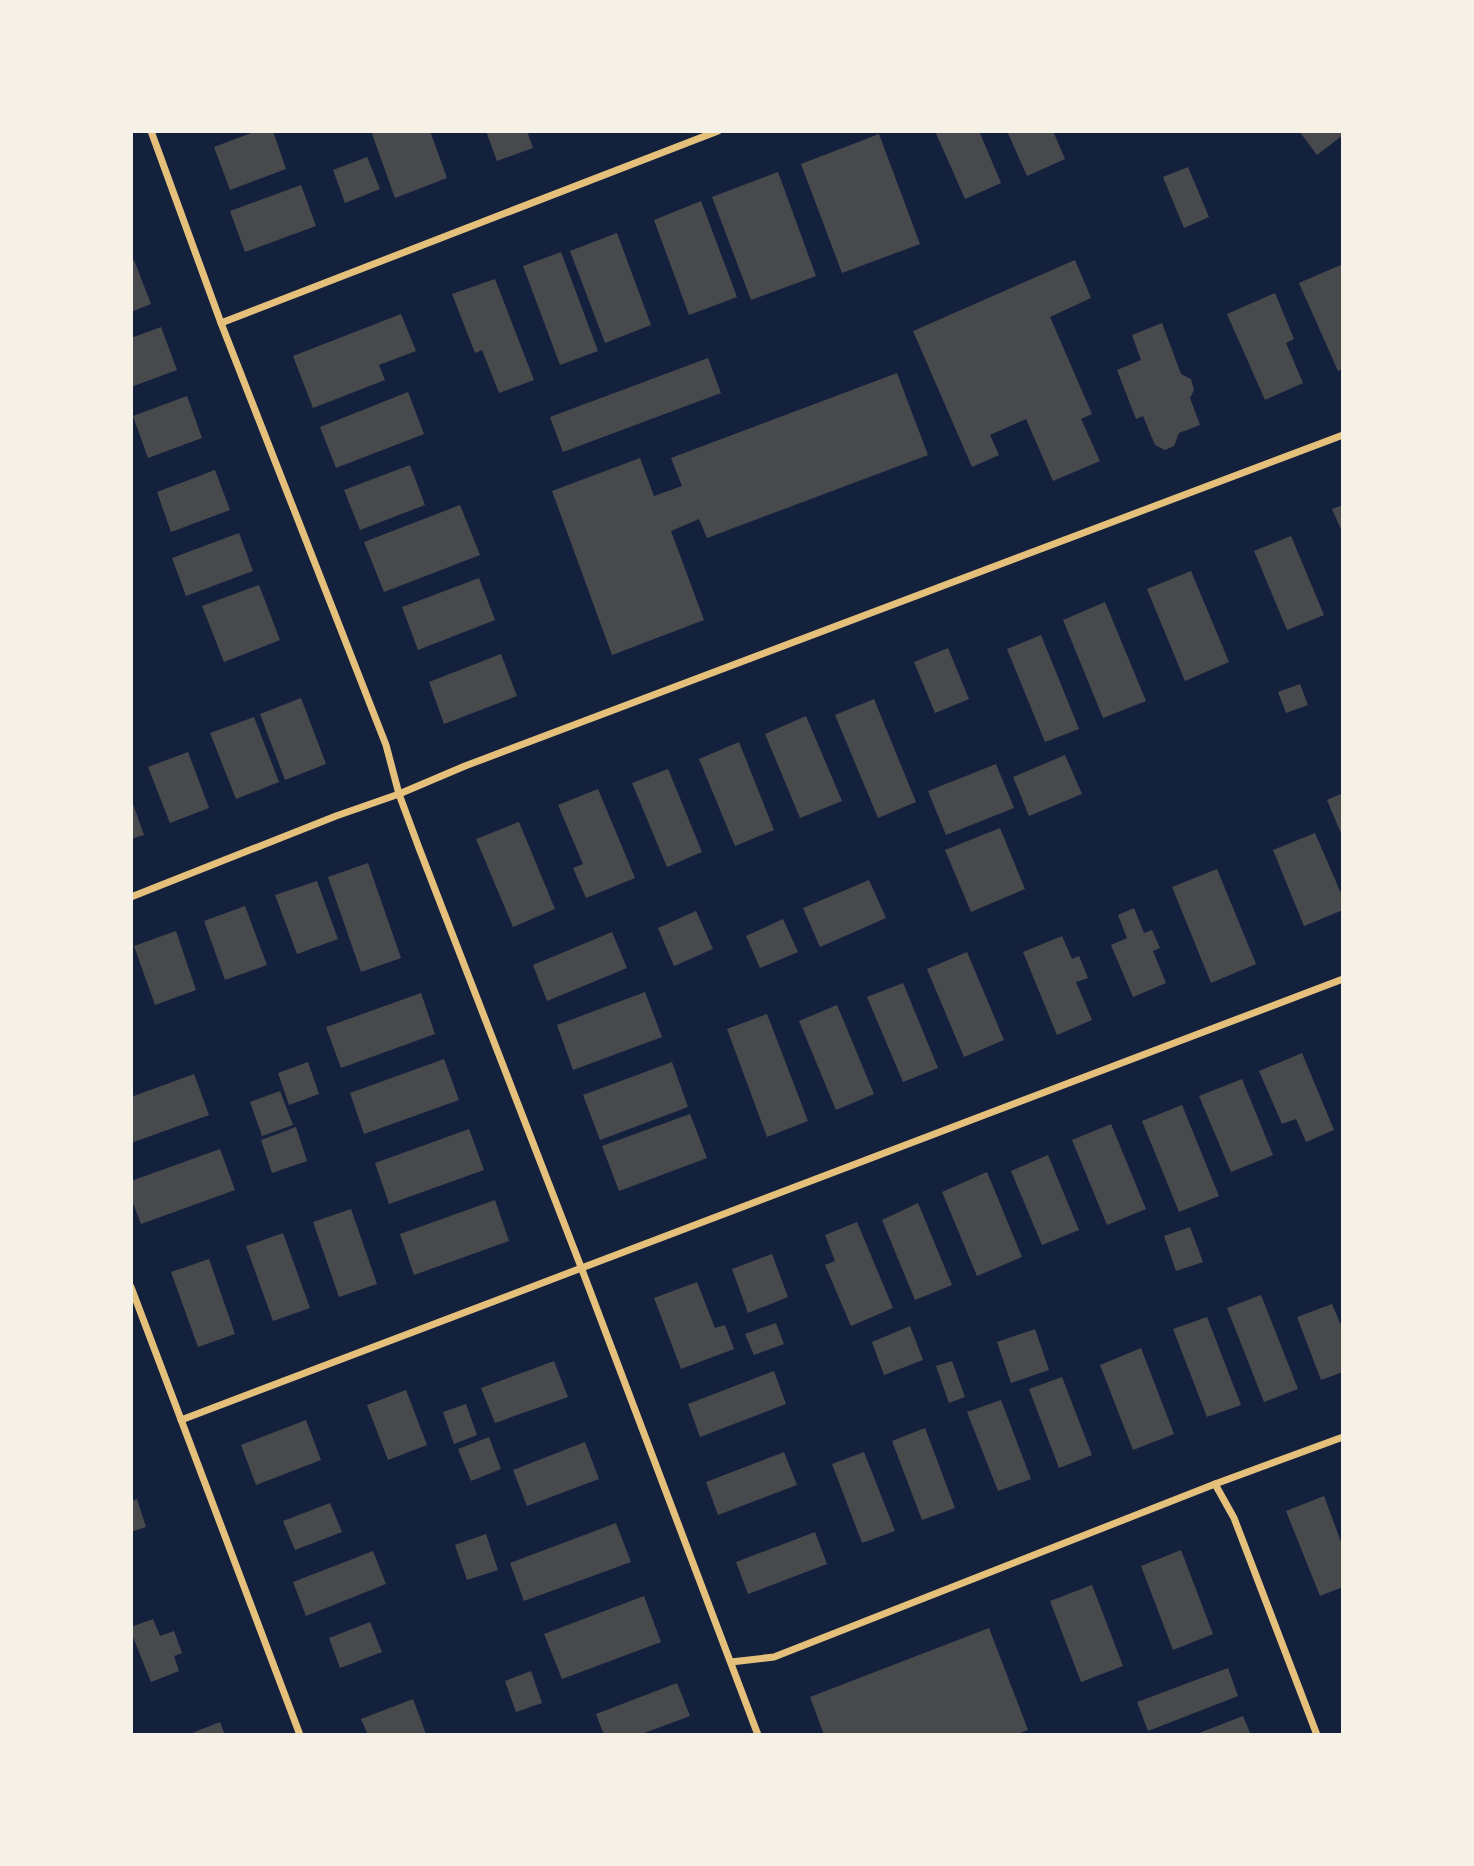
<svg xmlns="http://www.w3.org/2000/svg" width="1474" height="1866" viewBox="0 0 1474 1866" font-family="Ubuntu,sans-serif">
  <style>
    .building { fill: #48494c }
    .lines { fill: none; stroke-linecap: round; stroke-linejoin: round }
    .minor { stroke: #e5c07b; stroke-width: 7 }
  </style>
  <rect width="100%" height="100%" fill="#14213d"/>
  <!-- building -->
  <g class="building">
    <polygon points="257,131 273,131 286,169 230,190 214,147"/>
    <polygon points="371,131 430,131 447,178 395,198"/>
    <polygon points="486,131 527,131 533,148 497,161"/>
    <polygon points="935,131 979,131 1001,183 965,199"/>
    <polygon points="1007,131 1053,131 1065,159 1027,176"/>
    <polygon points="1299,131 1343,131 1343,135 1317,155"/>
    <polygon points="879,134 920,244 842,273 801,164"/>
    <polygon points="367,157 380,189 345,203 333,170"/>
    <polygon points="1188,167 1209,217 1184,228 1163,177"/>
    <polygon points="778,172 816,276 751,300 712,197"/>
    <polygon points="301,185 316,226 245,252 230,211"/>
    <polygon points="701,201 737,297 689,315 654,220"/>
    <polygon points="617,233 651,325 605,343 570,251"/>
    <polygon points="561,252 598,351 560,365 523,266"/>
    <polygon points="134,260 151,304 131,312 131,261"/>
    <polygon points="1075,260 1091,298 1050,317 1092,414 1081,419 1100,461 1053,481 1026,419 990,435 999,455 972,467 913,331"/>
    <polygon points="1343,264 1343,369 1338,371 1299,283"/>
    <polygon points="495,279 534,380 499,393 482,350 475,353 452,294"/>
    <polygon points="1275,293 1294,339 1286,343 1303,383 1265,400 1227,314"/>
    <polygon points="401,314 416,351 379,365 385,380 313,408 293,356"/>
    <polygon points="1162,323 1181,374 1191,379 1194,390 1190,398 1200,425 1179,433 1174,446 1165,450 1155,445 1143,416 1136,419 1117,370 1141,360 1132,335"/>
    <polygon points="161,327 177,370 131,387 131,338"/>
    <polygon points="708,358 721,393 563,452 550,417"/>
    <polygon points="897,373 928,455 707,538 699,519 671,531 704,620 612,655 552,491 640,458 654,496 682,486 671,458"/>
    <polygon points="408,392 424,434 336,468 320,427"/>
    <polygon points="187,396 202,438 148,458 133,416"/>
    <polygon points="410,465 425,505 360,530 344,490"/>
    <polygon points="215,470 230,510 171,532 157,492"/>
    <polygon points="460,505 480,555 384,592 364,542"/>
    <polygon points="1343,505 1343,534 1332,509"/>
    <polygon points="239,533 253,571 186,596 172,558"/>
    <polygon points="1291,536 1324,615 1287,630 1254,551"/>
    <polygon points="1191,571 1229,662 1185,681 1147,589"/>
    <polygon points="479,578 495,620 418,650 402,607"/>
    <polygon points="259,585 280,640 224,662 202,606"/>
    <polygon points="1105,602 1146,701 1103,718 1063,620"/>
    <polygon points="1041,635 1079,729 1045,742 1007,649"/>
    <polygon points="948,648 969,699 935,713 914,662"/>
    <polygon points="501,654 517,696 444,724 429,682"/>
    <polygon points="1300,684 1308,705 1286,713 1278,692"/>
    <polygon points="301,698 326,764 285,780 260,714"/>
    <polygon points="874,699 916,802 878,818 835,715"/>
    <polygon points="806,716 842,801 800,818 765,734"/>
    <polygon points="254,717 279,782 236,799 210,733"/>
    <polygon points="739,742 774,830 735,846 699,759"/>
    <polygon points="188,752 209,808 170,823 148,767"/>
    <polygon points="1065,755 1082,794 1029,816 1013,777"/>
    <polygon points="996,764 1014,808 946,835 928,791"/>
    <polygon points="668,769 702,852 667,867 632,783"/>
    <polygon points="598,789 635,878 586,898 573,868 583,864 558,805"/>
    <polygon points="1343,793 1343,838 1327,800"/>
    <polygon points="132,801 144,835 131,839 131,802"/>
    <polygon points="519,822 555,909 513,927 476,839"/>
    <polygon points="1000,828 1025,889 971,912 945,850"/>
    <polygon points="1315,833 1343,898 1343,910 1304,926 1273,850"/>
    <polygon points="368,863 401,958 361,972 328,877"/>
    <polygon points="1217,869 1256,964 1211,983 1172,887"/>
    <polygon points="869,880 886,918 820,947 803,908"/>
    <polygon points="317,881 338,939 297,954 275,895"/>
    <polygon points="245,906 267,965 225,980 204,921"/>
    <polygon points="1134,908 1144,933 1152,930 1160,948 1153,951 1166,983 1133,997 1111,945 1127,938 1118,915"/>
    <polygon points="696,911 713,949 674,966 658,928"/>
    <polygon points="783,919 798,952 760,968 746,936"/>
    <polygon points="176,931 196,990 155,1005 134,946"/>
    <polygon points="612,932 627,968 547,1001 533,965"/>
    <polygon points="1062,936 1072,959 1079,956 1088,978 1076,982 1092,1020 1057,1035 1023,952"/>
    <polygon points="967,952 1004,1040 964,1057 927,969"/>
    <polygon points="903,983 938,1068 903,1082 867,997"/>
    <polygon points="645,992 662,1037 573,1070 557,1025"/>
    <polygon points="421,993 435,1034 341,1068 326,1027"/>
    <polygon points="837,1005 874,1094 836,1110 799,1021"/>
    <polygon points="767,1014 808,1121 767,1137 727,1029"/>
    <polygon points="1302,1053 1334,1130 1306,1142 1296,1119 1282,1124 1259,1071"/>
    <polygon points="444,1059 459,1100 364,1134 350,1093"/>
    <polygon points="308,1062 319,1094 289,1105 278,1073"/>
    <polygon points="672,1062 688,1107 600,1140 583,1095"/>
    <polygon points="194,1074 209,1115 131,1143 131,1097"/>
    <polygon points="1242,1079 1273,1155 1231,1172 1199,1096"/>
    <polygon points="280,1091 293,1125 262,1136 250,1102"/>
    <polygon points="1182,1105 1219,1196 1179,1212 1142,1121"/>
    <polygon points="690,1114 707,1158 619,1191 602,1146"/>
    <polygon points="1111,1124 1146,1209 1107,1225 1072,1140"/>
    <polygon points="296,1127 307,1161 272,1173 261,1140"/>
    <polygon points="469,1129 484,1170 389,1204 375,1163"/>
    <polygon points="220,1149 235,1190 141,1224 131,1198 131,1181"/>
    <polygon points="1048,1155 1079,1230 1042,1245 1011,1171"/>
    <polygon points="987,1172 1022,1257 977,1276 942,1192"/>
    <polygon points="495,1200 509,1241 414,1275 400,1234"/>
    <polygon points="918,1203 952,1285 915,1300 882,1220"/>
    <polygon points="351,1209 377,1284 339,1297 313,1222"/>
    <polygon points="857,1222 893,1308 851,1326 825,1265 835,1261 825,1235"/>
    <polygon points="1190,1227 1203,1262 1176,1271 1164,1236"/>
    <polygon points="283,1233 310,1308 273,1321 246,1246"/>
    <polygon points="772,1254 788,1297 748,1313 732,1269"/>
    <polygon points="209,1259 235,1334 198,1347 171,1272"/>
    <polygon points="697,1282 715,1328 725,1325 734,1349 681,1369 654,1298"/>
    <polygon points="1261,1295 1298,1389 1264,1402 1227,1308"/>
    <polygon points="1332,1304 1343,1330 1343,1372 1321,1380 1297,1317"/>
    <polygon points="1207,1317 1241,1405 1207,1417 1173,1329"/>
    <polygon points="776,1323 784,1344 754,1355 745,1334"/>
    <polygon points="910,1326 923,1360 884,1375 872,1342"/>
    <polygon points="1035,1329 1049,1370 1011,1383 997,1342"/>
    <polygon points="1141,1348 1174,1434 1133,1450 1100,1365"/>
    <polygon points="554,1361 568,1397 495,1423 481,1388"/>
    <polygon points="952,1361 965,1397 949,1403 936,1366"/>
    <polygon points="774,1371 786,1404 700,1437 688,1404"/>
    <polygon points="1062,1377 1092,1455 1059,1468 1029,1389"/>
    <polygon points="406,1390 427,1445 388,1460 367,1405"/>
    <polygon points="1001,1400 1031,1479 998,1491 967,1412"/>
    <polygon points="466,1404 477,1435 454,1444 443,1412"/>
    <polygon points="306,1420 321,1460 256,1485 241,1445"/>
    <polygon points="925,1428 955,1508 922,1520 892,1441"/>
    <polygon points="489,1437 501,1469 471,1481 458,1449"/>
    <polygon points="585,1442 599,1479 527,1506 513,1470"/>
    <polygon points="784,1452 797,1485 718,1515 706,1482"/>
    <polygon points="864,1452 895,1531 862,1543 832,1464"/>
    <polygon points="1324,1496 1343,1547 1343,1587 1320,1596 1286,1511"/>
    <polygon points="137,1499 146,1527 131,1532 131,1501"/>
    <polygon points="330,1503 342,1532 295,1550 283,1521"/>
    <polygon points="616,1523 631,1562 524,1601 510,1563"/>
    <polygon points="815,1532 827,1564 748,1594 736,1562"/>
    <polygon points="486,1534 498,1570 467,1580 455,1545"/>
    <polygon points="1181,1550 1213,1634 1173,1650 1141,1566"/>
    <polygon points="373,1551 386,1584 306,1616 293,1582"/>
    <polygon points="1092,1585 1123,1666 1081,1682 1050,1601"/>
    <polygon points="644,1596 661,1642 562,1679 544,1634"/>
    <polygon points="153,1619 160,1636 174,1631 182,1653 174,1656 179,1671 151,1682 131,1632 131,1627"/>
    <polygon points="370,1622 382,1652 340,1668 329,1638"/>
    <polygon points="989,1628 1028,1730 1015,1735 824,1735 810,1697"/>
    <polygon points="1228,1668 1238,1696 1148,1731 1137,1702"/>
    <polygon points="531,1671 542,1703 516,1712 505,1681"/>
    <polygon points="677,1683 690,1716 639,1735 604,1735 596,1714"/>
    <polygon points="413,1699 426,1734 368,1735 361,1719"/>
    <polygon points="1243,1716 1251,1735 1194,1735"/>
    <polygon points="220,1722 225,1735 187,1735"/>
  </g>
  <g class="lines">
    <!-- minor -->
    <g class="minor">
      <polyline points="151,131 221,323 386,745 399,794 419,848 581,1267 758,1735"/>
      <polyline points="221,323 718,131"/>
      <polyline points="131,897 336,816 399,794 465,766 1343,435"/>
      <polyline points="131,1287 300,1735"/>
      <polyline points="181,1420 1343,979"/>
      <polyline points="1215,1484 1234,1518 1317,1735"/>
      <polyline points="731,1662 774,1657 1215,1484 1343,1437"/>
    </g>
  </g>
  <!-- border -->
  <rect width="1474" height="1866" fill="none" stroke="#f6f1e7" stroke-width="266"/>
</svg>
